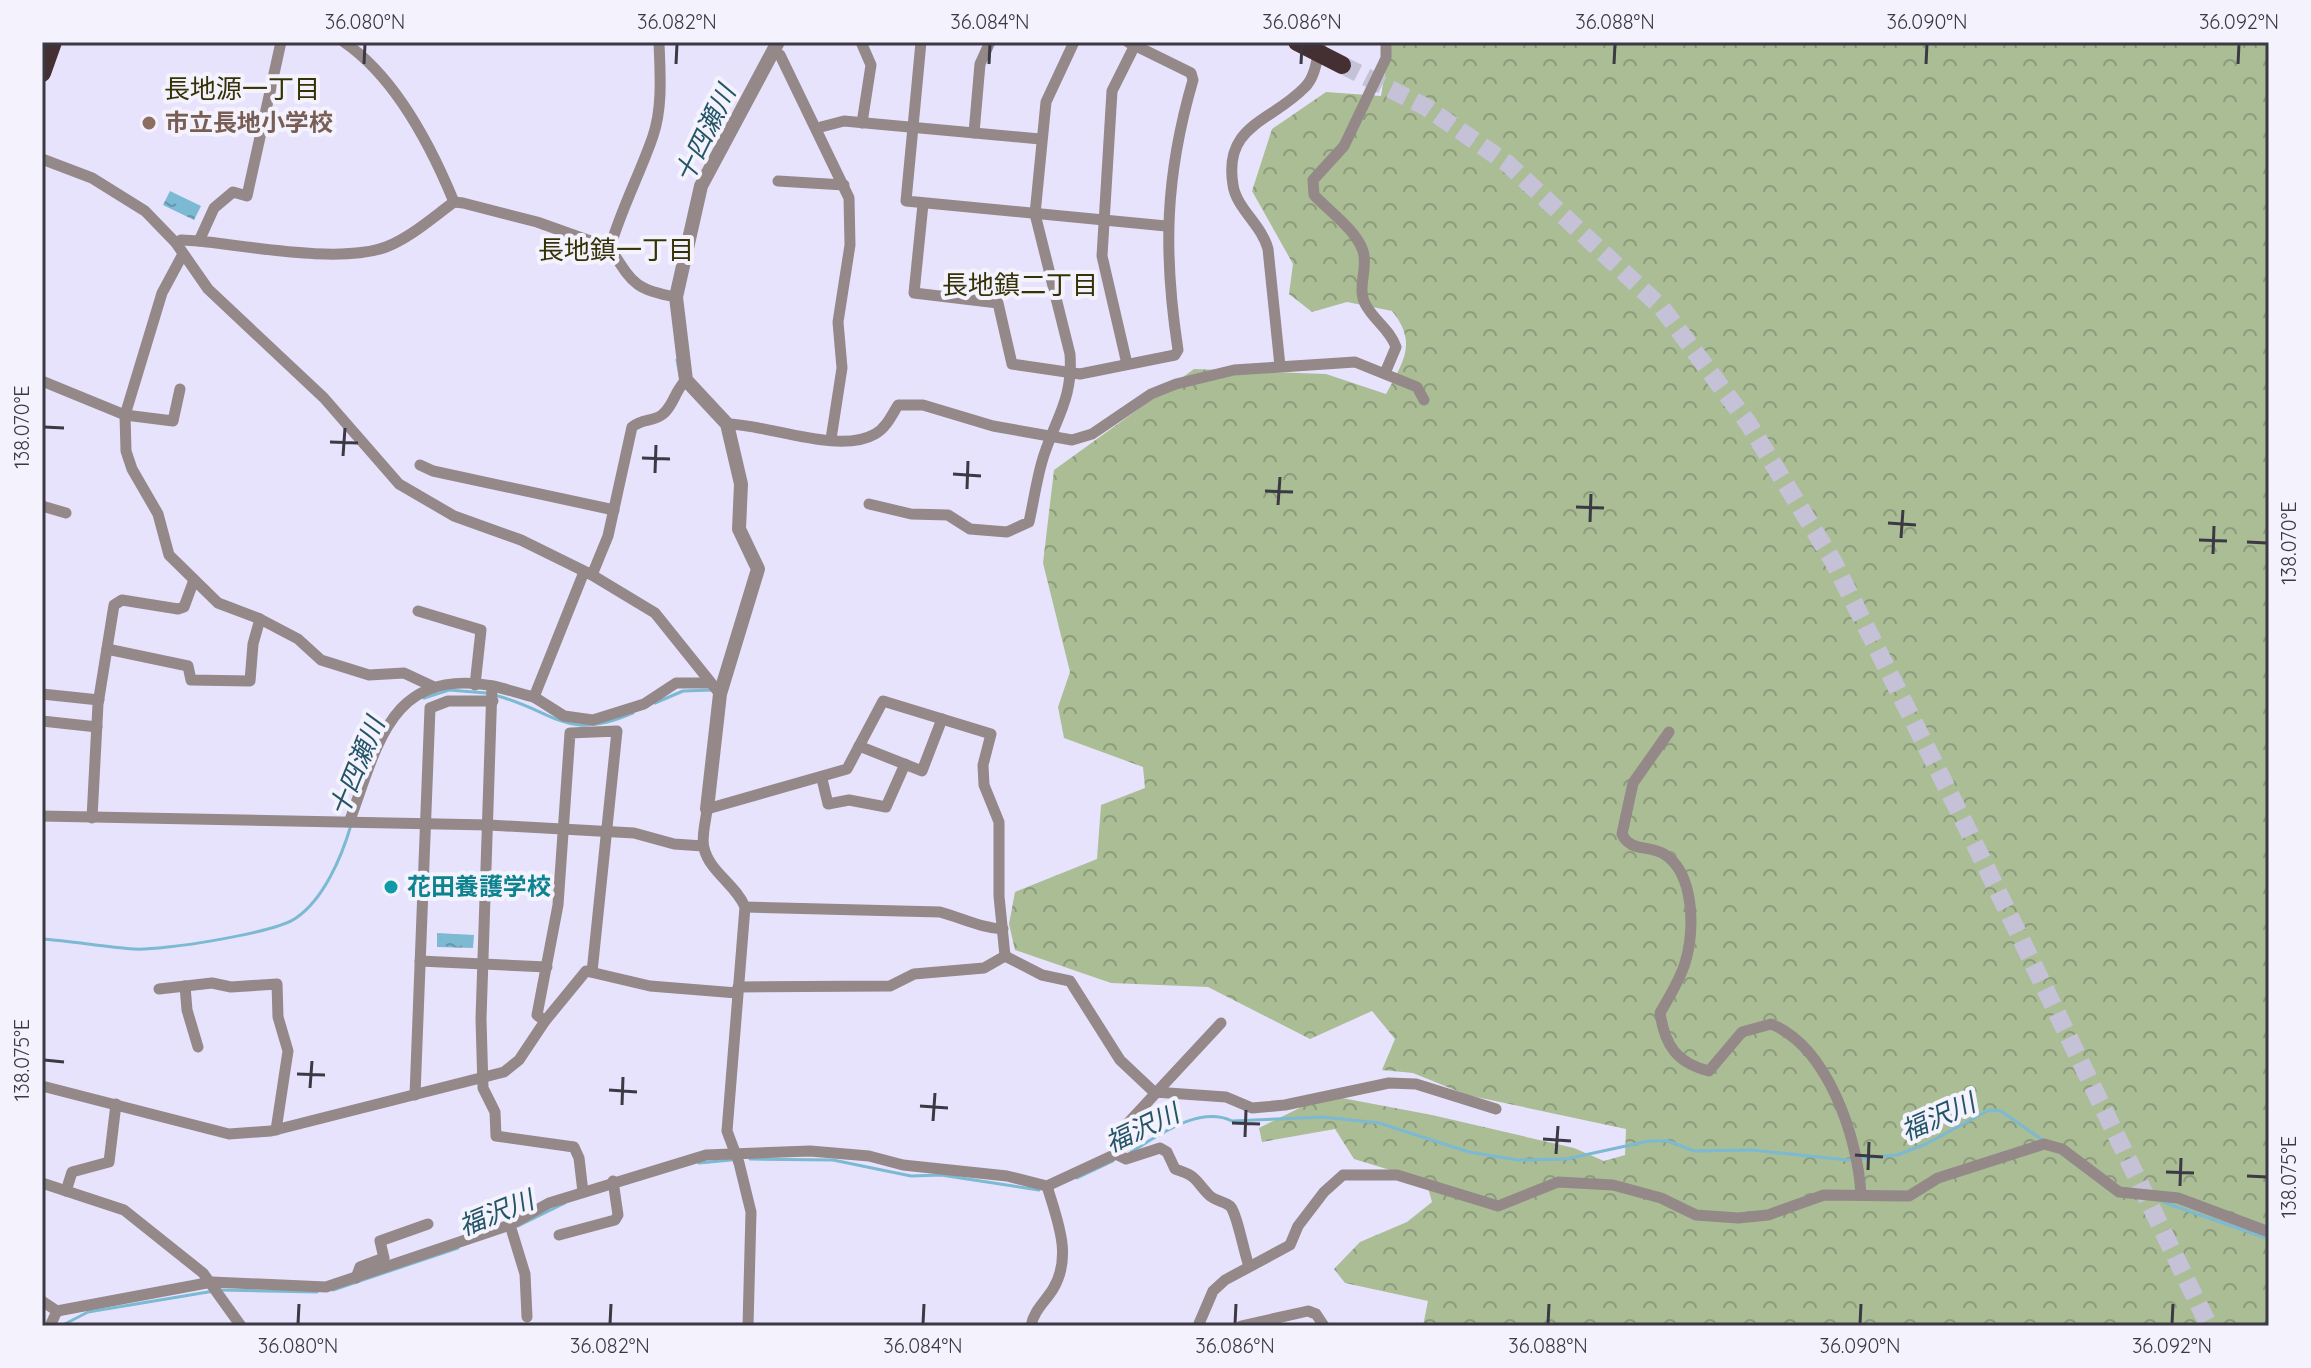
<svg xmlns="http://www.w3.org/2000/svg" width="2311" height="1368" viewBox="0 0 2311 1368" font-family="Quicksand,'Noto Sans JP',sans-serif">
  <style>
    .forest { fill: url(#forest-crowns) }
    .water { fill: url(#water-ripples) }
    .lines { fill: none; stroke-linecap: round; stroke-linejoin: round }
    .stream { stroke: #7cb9d2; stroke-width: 3 }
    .trunk-tunnel { stroke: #c5c1d7; stroke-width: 18; stroke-dasharray: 18 9; stroke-linecap: butt }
    .minor { stroke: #948889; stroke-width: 11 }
    .tertiary { stroke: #948889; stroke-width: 14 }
    .trunk { stroke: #442f32; stroke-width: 18 }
    .ticks { fill: none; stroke: #3b3943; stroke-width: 3 }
    .education-dot { fill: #8d6e63; stroke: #f4f2fd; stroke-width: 3 }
    .culture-dot { fill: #0f9aa8; stroke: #f4f2fd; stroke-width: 3 }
    .labels { text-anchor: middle; stroke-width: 8; stroke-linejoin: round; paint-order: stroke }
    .education-label { font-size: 24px; font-weight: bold; fill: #785e54; stroke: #f4f2fd; text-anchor: start }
    .culture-label { font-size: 24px; font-weight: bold; fill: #0d838f; stroke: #f4f2fd; text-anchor: start }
    .neighbourhood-label { font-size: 26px; fill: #353207; stroke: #f4f2fd }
    .water-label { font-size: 26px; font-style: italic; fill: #235567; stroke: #f4f2fd }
    .neatline { fill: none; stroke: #3b3943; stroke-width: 3 }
    .ticks-label { font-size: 20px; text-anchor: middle; fill: #3b3943 }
  </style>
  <defs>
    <pattern id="forest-crowns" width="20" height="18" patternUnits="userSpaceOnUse" patternTransform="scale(2)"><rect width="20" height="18" fill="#aabd95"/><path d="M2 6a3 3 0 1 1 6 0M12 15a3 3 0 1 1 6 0" fill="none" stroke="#8c9b7b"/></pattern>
    <pattern id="water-ripples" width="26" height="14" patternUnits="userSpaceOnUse" patternTransform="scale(2)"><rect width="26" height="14" fill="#7cb9d2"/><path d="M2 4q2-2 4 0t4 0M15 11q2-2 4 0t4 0" fill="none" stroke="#6797ac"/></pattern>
  </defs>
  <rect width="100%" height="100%" fill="#e8e3fc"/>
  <!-- forest -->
  <path class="forest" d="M1390 42H2269V1326H1423L1428 1301 1345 1283 1334 1269 1360 1242 1407 1222 1432 1202 1426 1181 1354 1159 1335 1129 1262 1142 1259 1128 1326 1095 1432 1115 1574 1148 1604 1161 1625 1155 1626 1129 1467 1095 1413 1073 1382 1070 1395 1039 1372 1011 1310 1039 1208 987 1111 983 1015 950 1009 924 1015 892 1097 859 1101 805 1145 788 1143 767 1064 738 1058 707 1070 672 1043 563 1054 470 1194 369 1326 374 1386 394C1403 362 1418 343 1392 311L1347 302 1312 312 1289 294 1293 264 1252 191 1272 129 1326 92 1381 96Z"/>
  <!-- water -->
  <g class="water">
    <polygon points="170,191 201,206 194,220 163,205"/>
    <polygon points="437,933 474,935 473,948 437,947"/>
  </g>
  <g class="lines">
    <!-- stream -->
    <g class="stream">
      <polyline points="677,360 680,376"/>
      <path d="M494 695C555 710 565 743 633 713"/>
      <polyline points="424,698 449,690 486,693"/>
      <polyline points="655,703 683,691 713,690"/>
      <path d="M42 939C73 941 103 947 134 949 161 951 275 933 296 918 324 899 342 856 351 825"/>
      <path d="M1131 1152C1158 1136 1199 1105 1232 1121L1323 1117 1379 1123 1469 1152 1518 1160 1566 1159 1649 1141H1668L1694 1151 1752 1150 1847 1160 1897 1155 1926 1144 1989 1110 2001 1111 2041 1139"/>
      <polyline points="750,1159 833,1160 911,1176 941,1175 1039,1190"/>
      <polyline points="699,1163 731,1160"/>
      <polyline points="1077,1178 1113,1161"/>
      <polyline points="2163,1202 2269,1239"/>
      <polyline points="518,1226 565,1203"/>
      <polyline points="221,1290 317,1292"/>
      <polyline points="333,1290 458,1248"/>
      <polyline points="61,1326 88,1312 214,1291"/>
    </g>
    <!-- trunk-tunnel -->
    <polyline class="trunk-tunnel" points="1342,65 1426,107 1508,164 1662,308 1748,423 1833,561 1966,826 2209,1326"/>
    <!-- minor -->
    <g class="minor">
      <path d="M344 42C395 77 431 146 454 202"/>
      <polyline points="861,42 871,65 862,123"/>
      <polyline points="921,42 906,201 1166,226"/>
      <polyline points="775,52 780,55 849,198 850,245 838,322 842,368 831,439"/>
      <polyline points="817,128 844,121 1040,139"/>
      <polyline points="974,133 980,64 990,42"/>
      <polyline points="42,159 92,178 145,211 176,243 208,289 324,398 399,484 454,516 521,540 592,575 655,613 720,694"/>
      <polyline points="778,181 844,185"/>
      <path d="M923 204 914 293 998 303 1012 364 1080 374 1175 355 1178 350C1163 252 1165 176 1193 80L1191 73 1128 42"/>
      <path d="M199 241C248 246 341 264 386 247 411 237 432 218 454 202L463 203 537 222 610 248C632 282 634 290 676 297"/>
      <polyline points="176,243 181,240 199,241 214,208 233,192 247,196 281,42"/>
      <path d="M610 248C621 209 640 174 653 136 663 107 660 72 659 42"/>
      <polyline points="183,254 162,293 125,415 126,451 132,469 158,514 169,555 218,603 260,619 298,639 321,660 369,675 404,673 434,687"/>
      <polyline points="1127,364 1102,256 1112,91 1135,45"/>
      <path d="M1280 366 1268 249C1262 225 1236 208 1233 185 1223 125 1271 122 1304 88 1316 77 1317 57 1321 42"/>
      <path d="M1385 373 1396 347C1390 330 1376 322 1367 307 1355 290 1369 269 1363 251 1356 230 1329 211 1314 195L1313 180 1344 146 1386 58V42"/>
      <polyline points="42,381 125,415 173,421 180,389"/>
      <path d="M727 424C767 424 839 455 875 434 886 428 892 415 898 405H923L993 426 1072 440 1092 434 1151 394 1176 384 1234 370 1355 362 1417 387 1424 400"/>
      <polyline points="420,465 433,471 614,510"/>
      <path d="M869 504 911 514 948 515 970 529 1007 532 1029 522C1034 500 1037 476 1044 455 1057 416 1073 398 1070 354L1035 214 1046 102 1074 42"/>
      <polyline points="42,506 66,513"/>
      <path d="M592 575 608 536 632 427C642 418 654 422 663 414 674 405 675 390 686 380"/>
      <polyline points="418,611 481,630 475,685"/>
      <polyline points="107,649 188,666 191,680 250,681 253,644 260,619"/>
      <polyline points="492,686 481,1019 483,1088 495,1112 496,1136 574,1147 579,1158 583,1192"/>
      <polyline points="42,694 99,700"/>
      <polyline points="534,697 564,716 593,720 644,704 676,683 709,683"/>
      <polyline points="42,721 97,727"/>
      <path d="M1669 732 1633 783 1622 834C1630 852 1649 845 1664 854 1695 873 1695 932 1685 963 1680 980 1669 997 1660 1013 1665 1046 1677 1063 1709 1071L1742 1032 1771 1024C1828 1047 1858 1138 1861 1195"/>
      <polyline points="859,746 922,771 942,719"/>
      <polyline points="822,779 828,804 849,800 886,807 905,764"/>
      <polyline points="42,816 489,825 634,833 674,844 703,846"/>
      <polyline points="92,818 98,704 114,605 122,600 178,609 184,607 194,580"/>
      <path d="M350 820C378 744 391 667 493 686 507 689 520 694 534 697L584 572"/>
      <path d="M745 907 940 912C962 918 981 928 1003 929"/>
      <polyline points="1005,956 1042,975 1070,981 1120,1060 1154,1092 1226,1097 1252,1108 1285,1105 1389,1083 1416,1084 1496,1109"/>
      <polyline points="420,961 547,967"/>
      <polyline points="185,986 187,1010 198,1047"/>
      <polyline points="738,987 890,986 914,974 984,968 1005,956"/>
      <polyline points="159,989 212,983 231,987 277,984 278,1017 288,1051 276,1130"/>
      <polyline points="545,1021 537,1015 558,905 570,733 617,731 592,972"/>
      <polyline points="42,1086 229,1134 271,1131 504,1072 519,1060 545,1021 586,971 650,986 737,993"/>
      <polyline points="415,1095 430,708 448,701 493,701"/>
      <path d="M1116 1154 1126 1159 1160 1148 1167 1152 1175 1169C1197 1176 1194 1179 1208 1194 1214 1201 1224 1201 1230 1206 1237 1213 1244 1253 1249 1266"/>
      <polyline points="42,1183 124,1210 203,1273 241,1326"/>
      <polyline points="66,1191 72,1172 109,1162 116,1104"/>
      <polyline points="510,1225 525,1274 527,1317"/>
      <polyline points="559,1235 615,1220 618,1215 613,1181"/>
      <polyline points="356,1278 360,1267 384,1258 380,1241 428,1224"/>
      <polyline points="42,1301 57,1311"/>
      <polyline points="50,1326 57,1311 212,1282 326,1287 510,1225 549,1203 706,1155 810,1151 869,1156 903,1165 1007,1176 1047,1186 1116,1154 1128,1123 1221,1023"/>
      <path d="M748 1326 751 1212 739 1163 727 1131 745 907C736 885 709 871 704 848 701 837 706 821 707 809L847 769 883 701 991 734 983 765 984 785 999 822V896L1005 956"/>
      <path d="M1031 1326C1034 1310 1045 1302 1053 1289 1073 1256 1057 1220 1047 1186"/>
      <polyline points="1198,1326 1213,1291 1225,1280 1290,1245 1298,1226 1324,1192 1343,1175 1397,1175 1498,1206 1558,1182 1613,1185 1661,1198 1696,1215 1738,1218 1768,1215 1824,1195 1909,1196 1938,1178 2044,1144 2062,1149 2119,1192 2178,1198 2269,1232"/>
      <polyline points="1241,1326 1308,1311 1316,1314 1324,1326"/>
    </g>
    <!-- tertiary -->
    <polyline class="tertiary" points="707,809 720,694 758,569 739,529 741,484 727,424 686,380 676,297 701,186 778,42"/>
    <!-- trunk -->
    <g class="trunk">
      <polyline points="1297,42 1342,65"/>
      <polyline points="42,73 53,42"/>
    </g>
  </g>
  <!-- ticks -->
  <path class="ticks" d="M364 64 365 44M676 64 677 44M989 64 990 44M1301 64 1302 44M1614 64 1615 44M1926 64 1927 44M2238 64 2239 44M44 427 64 428M330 442 358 443M343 456 345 428M642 458 670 459M655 473 656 445M953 474 981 476M967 489 968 461M1265 491 1293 492M1278 505 1280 477M1576 507 1604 508M1590 522 1591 494M1888 523 1916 525M1901 538 1903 510M2199 540 2227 541M2247 542 2267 543M2213 554 2214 526M44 1060 64 1062M297 1074 325 1075M310 1088 312 1061M609 1090 637 1092M622 1105 623 1077M920 1106 948 1108M933 1121 935 1093M1232 1123 1260 1124M1245 1137 1246 1110M1543 1139 1571 1141M1556 1154 1558 1126M1855 1155 1883 1157M1868 1170 1869 1142M2166 1172 2194 1173M2247 1176 2267 1177M2180 1186 2181 1158M298 1324 299 1304M610 1324 611 1304M923 1324 924 1304M1235 1324 1236 1304M1548 1324 1549 1304M1860 1324 1861 1304M2172 1324 2173 1304"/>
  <!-- markers -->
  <circle class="education-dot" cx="149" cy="123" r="8"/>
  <circle class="culture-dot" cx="391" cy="887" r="8"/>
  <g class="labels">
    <!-- education labels -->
    <g class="education-label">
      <text x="165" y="131">市立長地小学校</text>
    </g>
    <!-- culture labels -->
    <g class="culture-label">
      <text x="407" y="895">花田養護学校</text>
    </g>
    <!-- neighbourhood labels -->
    <g class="neighbourhood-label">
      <text x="242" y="98">長地源一丁目</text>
      <text x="616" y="259">長地鎮一丁目</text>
      <text x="1020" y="294">長地鎮二丁目</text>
    </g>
    <!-- water labels -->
    <g class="water-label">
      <text transform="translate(705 134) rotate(-64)" y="9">十四瀬川</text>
      <text transform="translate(357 767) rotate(-68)" y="9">十四瀬川</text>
      <text transform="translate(1938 1117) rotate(-24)" y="9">福沢川</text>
      <text transform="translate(1142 1128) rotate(-25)" y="9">福沢川</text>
      <text transform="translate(496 1213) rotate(-22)" y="9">福沢川</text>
    </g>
  </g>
  <!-- border -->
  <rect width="2311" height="1368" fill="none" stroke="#f4f2fd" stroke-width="88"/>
  <rect x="44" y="44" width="2223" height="1280" class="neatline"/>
  <g class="ticks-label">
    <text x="365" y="29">36.080°N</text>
    <text x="677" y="29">36.082°N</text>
    <text x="990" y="29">36.084°N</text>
    <text x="1302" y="29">36.086°N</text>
    <text x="1615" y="29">36.088°N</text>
    <text x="1927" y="29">36.090°N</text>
    <text x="2239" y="29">36.092°N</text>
    <text transform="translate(22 427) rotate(-90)" y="7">138.070°E</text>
    <text transform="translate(2289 543) rotate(-90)" y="7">138.070°E</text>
    <text transform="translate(22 1060) rotate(-90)" y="7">138.075°E</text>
    <text transform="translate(2289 1177) rotate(-90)" y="7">138.075°E</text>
    <text x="298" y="1353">36.080°N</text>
    <text x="610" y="1353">36.082°N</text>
    <text x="923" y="1353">36.084°N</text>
    <text x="1235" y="1353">36.086°N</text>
    <text x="1548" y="1353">36.088°N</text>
    <text x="1860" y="1353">36.090°N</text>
    <text x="2172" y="1353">36.092°N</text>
  </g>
</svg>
